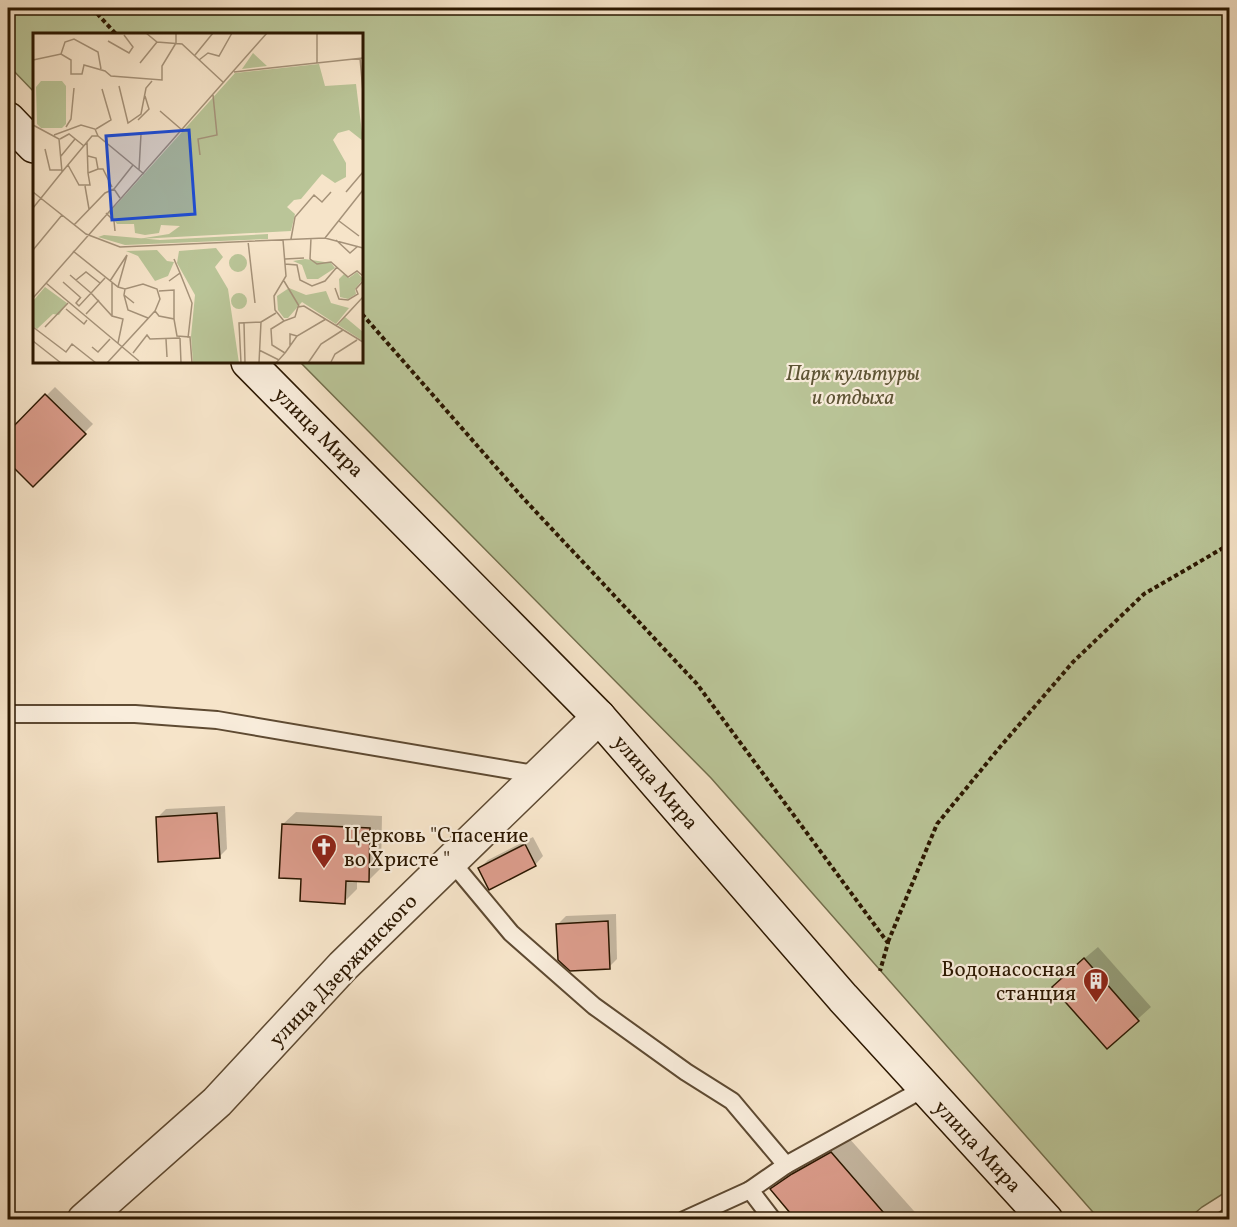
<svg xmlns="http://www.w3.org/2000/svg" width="1237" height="1227" viewBox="0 0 1237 1227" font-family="Vollkorn,serif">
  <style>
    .green { fill: #bac598; stroke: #726e4c; stroke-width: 1.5 }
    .shadow { fill: #0003 }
    .building { fill: #db9c8b; stroke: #2b1700; stroke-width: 1.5 }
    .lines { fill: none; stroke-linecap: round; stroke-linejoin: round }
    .lane-casing { stroke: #5e4a32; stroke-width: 20 }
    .street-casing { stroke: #5e4a32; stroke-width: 36 }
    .secondary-casing { stroke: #2b1700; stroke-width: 36 }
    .path { stroke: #2b1700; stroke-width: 4; stroke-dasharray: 4.5 3; stroke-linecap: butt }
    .lane { stroke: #f9eddc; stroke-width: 16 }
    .street { stroke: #f9eddc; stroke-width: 33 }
    .secondary { stroke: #f9eddc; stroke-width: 33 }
    .labels { text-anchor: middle; stroke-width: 4.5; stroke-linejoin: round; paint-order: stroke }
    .park-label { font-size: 21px; font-style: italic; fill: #5d5435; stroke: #f9eddc }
    .street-label { font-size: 21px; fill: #2b1700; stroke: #f9eddc }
    .poi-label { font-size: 21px; fill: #2b1700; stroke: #f9eddc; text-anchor: start }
    .inset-road { fill: none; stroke: #a59279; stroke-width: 1.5 }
    .view { fill: #1d4ed8; fill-opacity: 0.15; stroke: #1d4ed8; stroke-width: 3 }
    .inset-edge { fill: none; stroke: #2b1700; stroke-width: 3 }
  </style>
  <rect width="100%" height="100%" fill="#f6e4c9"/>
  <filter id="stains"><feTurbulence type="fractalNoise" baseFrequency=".00333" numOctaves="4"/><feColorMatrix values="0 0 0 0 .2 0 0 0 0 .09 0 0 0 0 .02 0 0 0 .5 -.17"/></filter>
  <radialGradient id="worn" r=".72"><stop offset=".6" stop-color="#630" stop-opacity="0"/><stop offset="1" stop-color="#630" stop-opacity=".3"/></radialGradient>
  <!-- green -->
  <polygon class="green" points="8,8 1229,8 1229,1190 1202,1207 1188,1219 1099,1219 711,778 300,362 362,362 362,34 34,34 34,92 8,65"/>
  <!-- shadow -->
  <g class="shadow">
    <polygon points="55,387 93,424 33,485 8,459 8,434"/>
    <polygon points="225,806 227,849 219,857 157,818 166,809"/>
    <polygon points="296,812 382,816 381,868 368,881 357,880 357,889 344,902 303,877 283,824"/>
    <polygon points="533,837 543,856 535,865 480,868 488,860"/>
    <polygon points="616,914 617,959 609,967 558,924 566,916"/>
    <polygon points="1098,947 1151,1007 1107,1047 1066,974"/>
    <polygon points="848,1137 922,1220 798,1220 772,1189 788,1173"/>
  </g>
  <!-- building -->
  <g class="building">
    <polygon points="45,394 86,434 33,487 8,462 8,432"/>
    <polygon points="217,813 220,858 158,862 156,817"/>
    <polygon points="282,824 370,828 369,882 346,881 345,904 300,901 301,879 279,878"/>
    <polygon points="525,844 536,866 489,890 478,868"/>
    <polygon points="608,921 610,969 570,971 558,960 556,924"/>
    <polygon points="1084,958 1139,1021 1107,1049 1052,987"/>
    <polygon points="831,1152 890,1220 796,1220 770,1189 792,1174"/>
  </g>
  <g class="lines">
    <defs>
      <g id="lane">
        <polyline points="9,714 135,714 217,720 540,775"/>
        <polyline points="451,861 511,933 594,1006 686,1072 732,1101 786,1165 925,1088"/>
        <polyline points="684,1220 750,1190"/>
        <polyline points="773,1220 750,1190 786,1165"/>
        <polyline points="1224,1220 1230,1216"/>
      </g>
      <polyline id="street" points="84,1220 217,1102 343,966 599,717"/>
      <g id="secondary">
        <polyline points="8,119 34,146"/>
        <polyline points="248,362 599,717 843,998 1046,1220"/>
      </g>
    </defs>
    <!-- lane casing -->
    <use href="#lane" class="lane-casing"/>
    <!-- street casing -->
    <use href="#street" class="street-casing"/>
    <!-- secondary casing -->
    <use href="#secondary" class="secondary-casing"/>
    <!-- path -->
    <g class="path">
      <polyline points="92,8 116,34"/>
      <polyline points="362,314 523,498 697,684 888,943 880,971"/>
      <polyline points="888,942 937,824 1000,747 1073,662 1144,594 1230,544"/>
    </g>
    <!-- lane -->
    <use href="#lane" class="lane"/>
    <!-- street -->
    <use href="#street" class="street"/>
    <!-- secondary -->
    <use href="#secondary" class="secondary"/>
  </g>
  <!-- icons -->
  <defs>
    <symbol id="church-pin" viewBox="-11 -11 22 30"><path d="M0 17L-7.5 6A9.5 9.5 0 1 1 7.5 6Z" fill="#8f2418" stroke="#f9eddc"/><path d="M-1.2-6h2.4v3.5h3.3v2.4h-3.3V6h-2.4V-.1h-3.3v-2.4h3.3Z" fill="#fff"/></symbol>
    <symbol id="building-pin" viewBox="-11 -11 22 30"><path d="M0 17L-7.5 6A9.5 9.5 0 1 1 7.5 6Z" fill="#8f2418" stroke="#f9eddc"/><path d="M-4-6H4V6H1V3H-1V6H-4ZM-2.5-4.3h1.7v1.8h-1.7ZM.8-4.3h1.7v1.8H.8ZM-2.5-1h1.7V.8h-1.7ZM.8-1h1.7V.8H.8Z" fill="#fff"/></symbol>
  </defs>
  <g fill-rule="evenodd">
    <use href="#church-pin" x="309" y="832" width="30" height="40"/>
    <use href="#building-pin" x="1081" y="966" width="30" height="40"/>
  </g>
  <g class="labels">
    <!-- park labels -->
    <g class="park-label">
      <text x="853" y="380">Парк культуры<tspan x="853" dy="24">и отдыха</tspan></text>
    </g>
    <!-- street labels -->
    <g class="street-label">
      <text transform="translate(319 432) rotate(45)" y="7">улица Мира</text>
      <text transform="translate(656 782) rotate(49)" y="7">улица Мира</text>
      <text transform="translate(343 970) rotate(-46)" y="7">улица Дзержинского</text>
      <text transform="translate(978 1146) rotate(47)" y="7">улица Мира</text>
    </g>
    <!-- poi labels -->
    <g class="poi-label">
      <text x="344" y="842">Церковь "Спасение<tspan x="344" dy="24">во Христе "</tspan></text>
      <text x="1076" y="976" text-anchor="end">Водонасосная<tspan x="1076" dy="24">станция</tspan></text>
    </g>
  </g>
  <!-- overview -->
  <g transform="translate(33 33)">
    <rect width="330" height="330" fill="#f6e4c9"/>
    <path d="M220 20 234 33 209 36ZM286 31 292 53 323 51 330 108 316 97 305 100 300 107 313 130V144L302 150 289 141 268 166 261 167 254 174 262 181 258 198 105 206 136 201 147 193 128 192 126 200 112 202 102 200 101 191H84L76 180 202 40ZM8 48H29L33 53V91L29 95H8L4 91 3 54ZM235 201V206L92 212 65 204 71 202 127 207ZM183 215 190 224 182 234 195 256 206 330H160L158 303 162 262 144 230 146 218ZM124 217 134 228 141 229 135 243 122 248 105 223 93 218ZM196 230a9 9 0 1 1 18 0a9 9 0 1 1-18 0ZM272 226 298 230 302 235 285 246H274L269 232 260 228ZM324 239 330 246 322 256 323 261 315 266 307 264 306 246 311 241 316 245ZM12 254 34 270 26 282 20 281 4 296 0 293V268ZM256 255 273 262 293 258 298 270 316 275 303 291 269 269 255 285H251L245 277 244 263ZM198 268a8 8 0 1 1 16 0a8 8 0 1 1-16 0ZM312 284 330 299V308L305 292Z" fill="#bac598"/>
    <path class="inset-road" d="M113 0 124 9 149 11 191 50M75 8 96 20 100 14 91 2M28 21 32 9 41 6 65 19 68 36M162 22 180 0M327 25 330 59M0 27 28 21 38 27V41H49L51 32 72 38 78 43 129 47V33L143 10V0M166 27 175 20 186 23 199 0M107 30 124 9M284 30V0M201 39 330 25M86 53 95 90 108 81 113 55 119 48M127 78 149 97M105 87 116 76 112 63M0 92 26 106 29 139 0 175M33 94 38 86 41 55M63 96 78 87 69 56M21 102 48 92 62 96 65 103M27 106 36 101 51 113M54 109 55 140M12 116 17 137H29M167 122 165 106 184 102 180 62M28 123 42 106M55 123 63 125 65 136M35 132 46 152H57L55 140 65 136H70L79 154M106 137 108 101M29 139 59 103H65L111 141M52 153 56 176M0 159 53 201 87 214 292 205 330 215M313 159 330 139M87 165 81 156 100 132M73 180 81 188 82 198M306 188 326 203M41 192 72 160 81 156M278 205 277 226 284 231 298 229 315 244 324 238 330 243M292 205 330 157M258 206 262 184 281 162 289 169 298 159M303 207 317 220 325 213M215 208 222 270M0 217 29 182M40 218 85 254 92 256 110 251 124 256 127 266 122 278M252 226 271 225M252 231 264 232 267 247 279 253 292 248 304 234M147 240 159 270 155 305M37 242 58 260M43 247 53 239 67 250M77 248 94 222 85 254M136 248 147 240 141 226M251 248 266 273M30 249 47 264M13 250 106 328M79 250V283M302 255 306 266 315 267 325 261 323 256 330 248M92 256 91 262 101 270M126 258 141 257V286M58 260 79 283 90 286 85 310M91 262 95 277 115 285M48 264 43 270 46 273 72 245M0 265 234 0M33 276 51 291 54 287M53 281 66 267M251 288 262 284 265 274 271 273 330 309M211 290 212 330M303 293 330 264M0 294 33 319 39 311 63 330M12 294 35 270M147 305 148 330M133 306 134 324M0 308 28 330M257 313V301L264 303M59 314 65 319 77 306M226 317 246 327M100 320 114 302 117 306 147 305M252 320 264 303 293 286M298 329 302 321 324 307M74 330 122 278 126 283 141 286 144 303 157 304 159 330M208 330 206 290 228 289M226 330 228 289 243 280M243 330 252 320 239 312 238 296 251 288 242 277 241 263 253 243 250 207M275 330 288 311 310 297"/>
    <path class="view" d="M156 97 162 181 79 187 73 103Z"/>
    <rect width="330" height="330" class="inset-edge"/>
  </g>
  <!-- margin -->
  <rect width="1237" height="1227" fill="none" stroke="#f6e4c9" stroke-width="30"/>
  <rect x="9" y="9" width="1219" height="1209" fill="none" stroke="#2b1700" stroke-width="3"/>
  <rect x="15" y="15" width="1207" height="1197" fill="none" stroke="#2b1700" stroke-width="1.5"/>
  <rect width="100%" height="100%" filter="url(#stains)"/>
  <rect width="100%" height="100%" fill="url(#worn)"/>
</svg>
